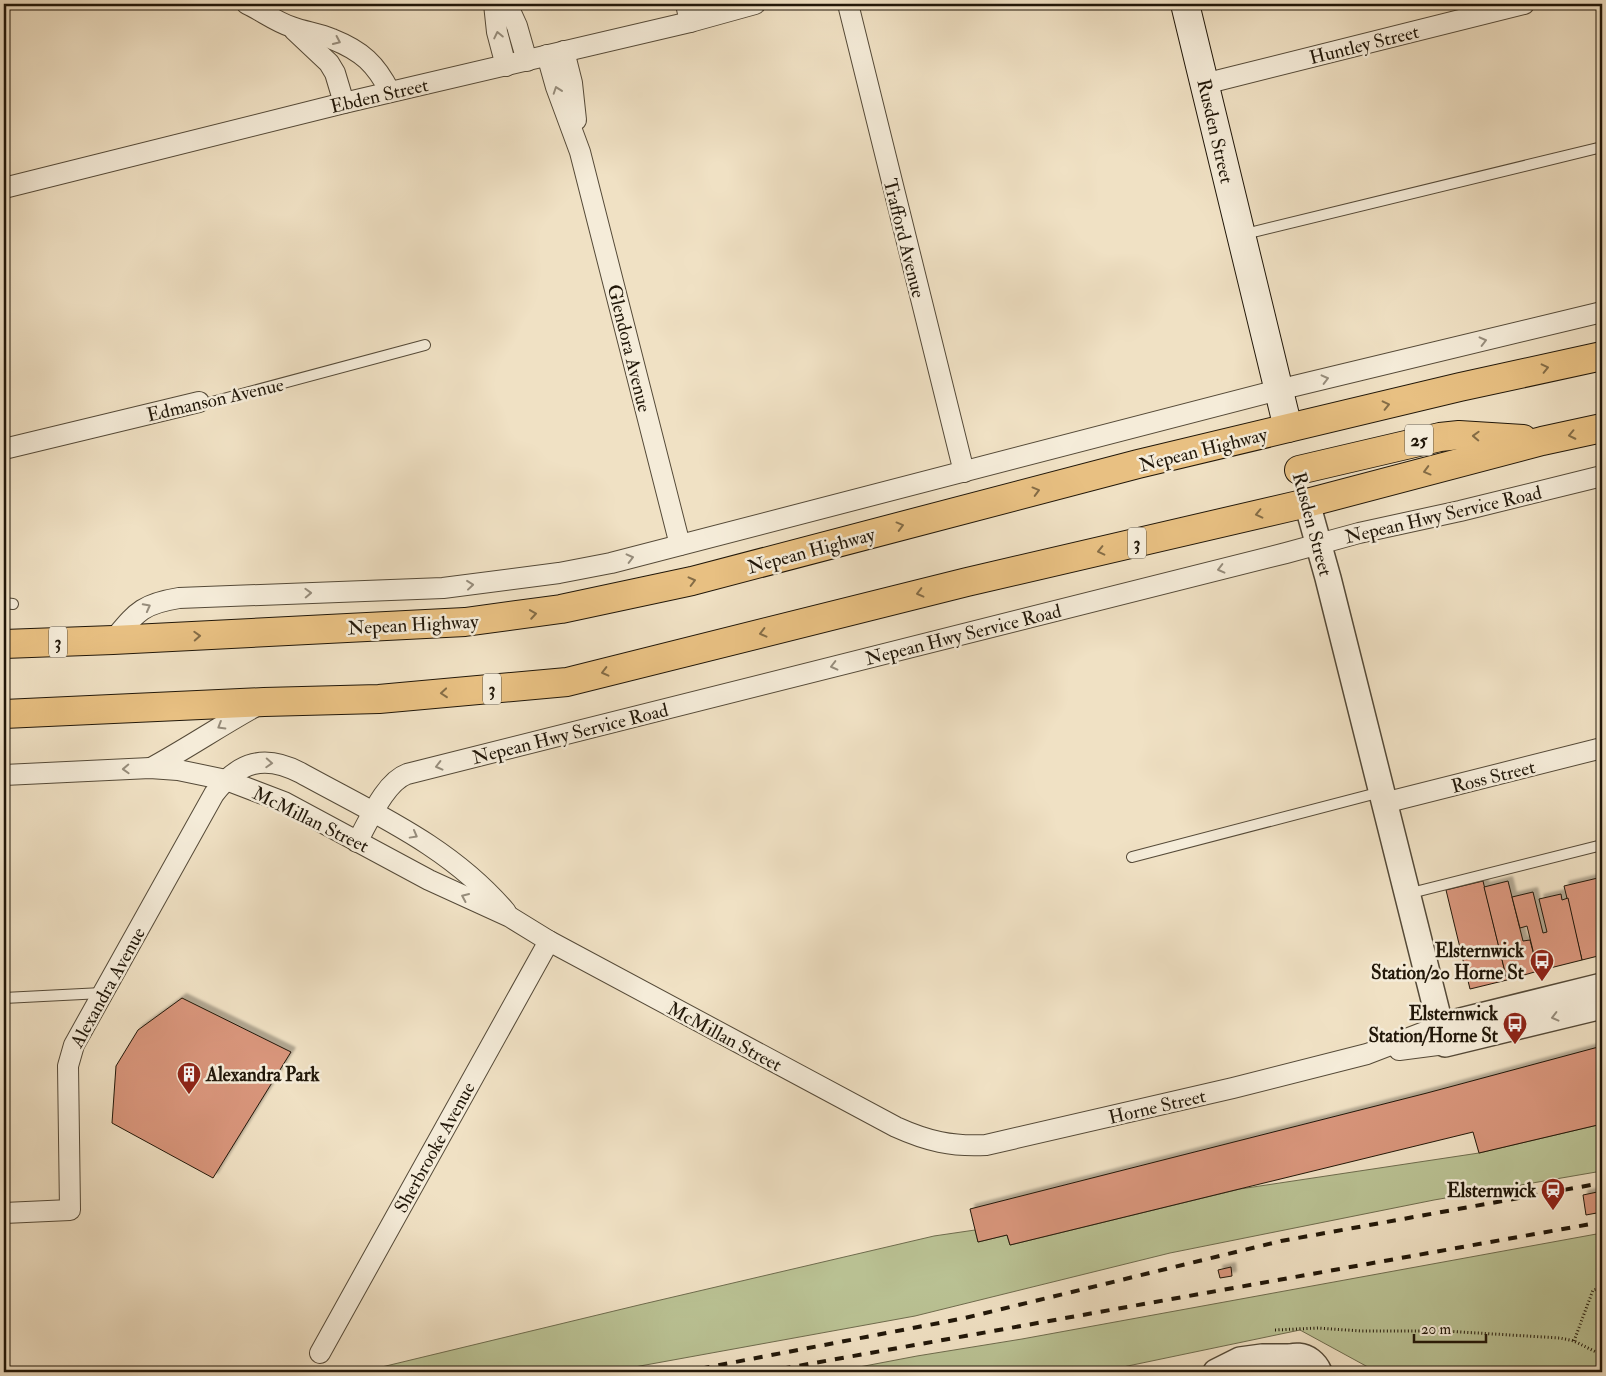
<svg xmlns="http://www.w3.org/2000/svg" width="1606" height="1376" viewBox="0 0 1606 1376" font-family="'IM FELL Double Pica',serif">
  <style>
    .green { fill: #bac294; stroke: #6e6c4e }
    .building { fill: #d9967c; stroke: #211709; filter: url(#shadow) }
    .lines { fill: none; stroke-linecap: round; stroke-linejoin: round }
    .service-casing { stroke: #554a38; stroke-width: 12 }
    .minor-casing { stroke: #554a38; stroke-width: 22 }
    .tertiary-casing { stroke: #554a38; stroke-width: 28 }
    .secondary-casing { stroke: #211709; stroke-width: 30 }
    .trunk-casing { stroke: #211709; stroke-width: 30 }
    .path { stroke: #211709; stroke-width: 3; stroke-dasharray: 1 2.5; stroke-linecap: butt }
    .service { stroke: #f5ecd9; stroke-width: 10 }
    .minor { stroke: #f5ecd9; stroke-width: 20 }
    .tertiary { stroke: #f5ecd9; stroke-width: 25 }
    .secondary { stroke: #f5ecd9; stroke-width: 28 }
    .trunk { stroke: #e8c082; stroke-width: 28 }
    .rail { stroke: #211709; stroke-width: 4; stroke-dasharray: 9 9; stroke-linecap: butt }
    .oneway { stroke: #968c7b }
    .oneway2 { stroke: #846c46 }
    .labels { text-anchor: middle; stroke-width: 5; stroke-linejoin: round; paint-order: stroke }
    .shield { fill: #f5ecd9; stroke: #615747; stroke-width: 1 }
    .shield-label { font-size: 18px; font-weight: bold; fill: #211709 }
    .street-label { font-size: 19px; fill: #211709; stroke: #f5ecd9 }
    .poi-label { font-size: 19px; font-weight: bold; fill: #211709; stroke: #f5ecd9; text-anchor: end }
  </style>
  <defs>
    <filter id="shadow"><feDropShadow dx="4.5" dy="-4.5" stdDeviation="1" flood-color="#0004"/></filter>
  </defs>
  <rect width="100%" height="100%" fill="#f0e1c4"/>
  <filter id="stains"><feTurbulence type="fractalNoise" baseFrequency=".004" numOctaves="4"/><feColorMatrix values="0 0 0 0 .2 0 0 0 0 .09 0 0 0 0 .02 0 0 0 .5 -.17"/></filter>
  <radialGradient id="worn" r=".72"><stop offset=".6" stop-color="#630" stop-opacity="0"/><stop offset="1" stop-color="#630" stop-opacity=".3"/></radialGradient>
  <!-- green -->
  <g class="green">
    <polygon points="1602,1124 1602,1171 1434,1200 1170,1253 915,1316 607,1372 361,1372 639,1305 934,1236 975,1230 978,1242 1007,1235 1010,1245 1240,1189 1479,1153"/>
    <polygon points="1602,1233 1602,1372 1377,1372 1300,1330 1099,1372 833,1372 917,1356 1022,1339"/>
  </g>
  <!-- building -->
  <g class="building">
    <polygon points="1602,877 1602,955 1582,960 1564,886"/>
    <polygon points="1483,881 1507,980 1470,989 1446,890"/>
    <polygon points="1508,881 1523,941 1530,940 1538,971 1507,980 1484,887"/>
    <polygon points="1533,892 1543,933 1547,932 1539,899 1561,894 1562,900 1568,898 1582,960 1538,971 1527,926 1520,928 1512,897"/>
    <polygon points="182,998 291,1052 213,1178 112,1123 116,1066 138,1030"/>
    <polygon points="1602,1046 1602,1124 1479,1153 1473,1132 1010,1245 1007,1235 978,1242 970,1209 1427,1093"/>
    <polygon points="1602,1191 1602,1212 1586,1215 1583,1195"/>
    <polygon points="1231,1267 1232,1276 1220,1278 1218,1270"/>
  </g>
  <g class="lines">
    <defs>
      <g id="service">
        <polyline points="1241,235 1602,147"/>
        <polyline points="199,402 201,405 425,345"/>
        <polyline points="4,603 13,604"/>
        <polyline points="1132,857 1381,792"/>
        <polyline points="1407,894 1602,845"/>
        <polyline points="4,998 102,993"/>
      </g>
      <g id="minor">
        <path d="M247 4C262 11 276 22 292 27 305 32 319 33 332 39 362 51 376 64 390 92"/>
        <polyline points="494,4 497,32 506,66"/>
        <polyline points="507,4 517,26 527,61"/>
        <polyline points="686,4 690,22"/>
        <polyline points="848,4 964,472"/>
        <polyline points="294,30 329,63 335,73 344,103"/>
        <polyline points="564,51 572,83 576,120"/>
        <polyline points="547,55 556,87 580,152 680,545"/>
        <polyline points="1204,84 1524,4"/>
        <polyline points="4,188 344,103 690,22 755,4"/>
        <polyline points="4,449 199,402"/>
        <path d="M113 640C136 613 141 604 179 598L443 588 559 573 611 563 1278 390 1602 312"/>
        <path d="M151 768C188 748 223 724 260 704"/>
        <path d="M4 775 150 768 178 770 226 780 284 802 429 880 510 917 549 941 896 1127C927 1141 952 1147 986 1145L1233 1088 1367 1054 1440 1026"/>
        <polyline points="1384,803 1602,748"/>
        <path d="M357 842C369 821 385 782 407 774L1286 553 1359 533 1460 511 1602 476"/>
        <polyline points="1399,1050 1445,1044"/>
        <path d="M4 1213 70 1210 68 1066 74 1045 214 794C239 761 265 754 301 773 375 814 450 846 506 912"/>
        <polyline points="320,1353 549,941"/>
      </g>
      <g id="tertiary">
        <polyline points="1307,503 1328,578 1445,1044 1602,1006"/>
        <polyline points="1440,1026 1602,986"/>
        <path d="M1277 1369C1287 1350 1311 1353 1319 1372"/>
        <polyline points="1216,1372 1240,1360 1262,1357 1288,1357"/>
      </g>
      <polyline id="secondary" points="1185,4 1288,428"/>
      <g id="trunk">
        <polyline points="1299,470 1440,437 1459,435 1523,439"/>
        <polyline points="4,644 113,640 465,622 561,609 692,581 1138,464 1460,387 1602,356"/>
        <polyline points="4,714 264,702 379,699 567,682 967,582 1307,503 1542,441 1602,428"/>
      </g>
    </defs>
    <!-- service casing -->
    <use href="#service" class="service-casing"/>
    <!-- minor casing -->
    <use href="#minor" class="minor-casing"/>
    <!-- tertiary casing -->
    <use href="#tertiary" class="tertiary-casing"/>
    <!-- secondary casing -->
    <use href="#secondary" class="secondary-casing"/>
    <!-- trunk casing -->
    <use href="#trunk" class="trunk-casing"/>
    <!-- path -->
    <g class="path">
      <polyline points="1275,1330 1318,1328 1361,1331 1444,1331 1560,1338 1574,1341 1602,1355"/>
      <polyline points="1574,1341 1593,1290 1602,1288"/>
    </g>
    <!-- service -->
    <use href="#service" class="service"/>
    <!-- minor -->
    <use href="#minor" class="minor"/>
    <!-- tertiary -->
    <use href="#tertiary" class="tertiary"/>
    <!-- secondary -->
    <use href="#secondary" class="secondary"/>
    <!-- trunk -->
    <use href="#trunk" class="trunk"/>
    <!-- rail -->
    <g class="rail">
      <polyline points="683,1372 965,1318 1281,1241 1602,1183"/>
      <polyline points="764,1372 1602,1222"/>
    </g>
  </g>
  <!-- one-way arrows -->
  <defs><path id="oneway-chevron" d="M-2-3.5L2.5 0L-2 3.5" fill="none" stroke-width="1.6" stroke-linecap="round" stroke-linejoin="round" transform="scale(1.25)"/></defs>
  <g class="oneway">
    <use href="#oneway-chevron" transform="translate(498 35) rotate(-102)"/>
    <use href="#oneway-chevron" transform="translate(337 41) rotate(25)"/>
    <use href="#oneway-chevron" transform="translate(557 90) rotate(-109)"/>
    <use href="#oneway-chevron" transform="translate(1483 341) rotate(-14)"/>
    <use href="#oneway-chevron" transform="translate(1325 379) rotate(-14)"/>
    <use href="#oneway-chevron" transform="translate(630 558) rotate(-14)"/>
    <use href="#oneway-chevron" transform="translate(1221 569) rotate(166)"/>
    <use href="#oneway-chevron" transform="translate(470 585) rotate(-6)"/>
    <use href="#oneway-chevron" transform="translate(308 593) rotate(-2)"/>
    <use href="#oneway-chevron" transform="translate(147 607) rotate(-28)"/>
    <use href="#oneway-chevron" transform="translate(834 666) rotate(166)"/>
    <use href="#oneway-chevron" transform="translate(221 726) rotate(149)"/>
    <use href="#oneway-chevron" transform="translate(269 763) rotate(3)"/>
    <use href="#oneway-chevron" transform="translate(439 766) rotate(166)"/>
    <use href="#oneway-chevron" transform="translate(126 769) rotate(178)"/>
    <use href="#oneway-chevron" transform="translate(414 835) rotate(29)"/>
    <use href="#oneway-chevron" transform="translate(465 897) rotate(-156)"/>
    <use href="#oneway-chevron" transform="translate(1555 1017) rotate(166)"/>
  </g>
  <g class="oneway2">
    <use href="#oneway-chevron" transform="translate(1545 368) rotate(-13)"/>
    <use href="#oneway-chevron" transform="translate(1386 405) rotate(-13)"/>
    <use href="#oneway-chevron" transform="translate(1572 435) rotate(168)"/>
    <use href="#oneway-chevron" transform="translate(1476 436) rotate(-178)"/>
    <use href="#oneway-chevron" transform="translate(1427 471) rotate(165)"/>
    <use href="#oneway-chevron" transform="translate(1036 491) rotate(-15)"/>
    <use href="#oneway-chevron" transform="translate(1259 514) rotate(167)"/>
    <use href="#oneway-chevron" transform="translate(900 526) rotate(-15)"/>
    <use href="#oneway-chevron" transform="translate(1101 551) rotate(167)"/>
    <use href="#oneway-chevron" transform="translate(692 581) rotate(-14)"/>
    <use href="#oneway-chevron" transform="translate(920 593) rotate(166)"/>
    <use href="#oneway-chevron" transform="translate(533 614) rotate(-9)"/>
    <use href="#oneway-chevron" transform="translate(763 633) rotate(166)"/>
    <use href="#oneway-chevron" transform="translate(197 636) rotate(-3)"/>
    <use href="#oneway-chevron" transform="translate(605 672) rotate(166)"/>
    <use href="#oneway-chevron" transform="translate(444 693) rotate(175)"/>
  </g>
  <!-- icons -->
  <defs>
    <symbol id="bus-pin" viewBox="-11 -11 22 30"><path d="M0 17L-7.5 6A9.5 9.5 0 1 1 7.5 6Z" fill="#8f2418" stroke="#f5ecd9"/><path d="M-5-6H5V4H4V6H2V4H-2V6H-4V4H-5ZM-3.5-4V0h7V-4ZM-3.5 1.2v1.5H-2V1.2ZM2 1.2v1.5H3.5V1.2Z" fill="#fff"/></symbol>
    <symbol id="building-pin" viewBox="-11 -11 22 30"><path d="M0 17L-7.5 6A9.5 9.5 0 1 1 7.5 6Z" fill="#8f2418" stroke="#f5ecd9"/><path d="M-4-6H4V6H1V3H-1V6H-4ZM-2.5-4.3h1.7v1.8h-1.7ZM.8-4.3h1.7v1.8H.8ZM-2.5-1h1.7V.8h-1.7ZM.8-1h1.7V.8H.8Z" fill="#fff"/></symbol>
    <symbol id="station-pin" viewBox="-11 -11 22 30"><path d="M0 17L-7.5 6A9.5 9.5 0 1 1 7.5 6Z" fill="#8f2418" stroke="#f5ecd9"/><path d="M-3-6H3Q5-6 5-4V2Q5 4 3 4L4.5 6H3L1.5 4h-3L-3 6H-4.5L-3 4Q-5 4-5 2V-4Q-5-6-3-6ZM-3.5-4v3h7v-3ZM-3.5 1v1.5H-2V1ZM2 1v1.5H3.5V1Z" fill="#fff"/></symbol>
  </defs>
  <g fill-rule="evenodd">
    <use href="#bus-pin" x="1528" y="947" width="28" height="38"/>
    <use href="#bus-pin" x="1501" y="1010" width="28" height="38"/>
    <use href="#building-pin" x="175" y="1060" width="28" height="38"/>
    <use href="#station-pin" x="1539" y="1176" width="28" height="38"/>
  </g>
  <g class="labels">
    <!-- shield labels -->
    <g class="shield">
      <rect x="1405" y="424.5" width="28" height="31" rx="4"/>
      <rect x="1128" y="527.5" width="18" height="31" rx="4"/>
      <rect x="49" y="626.5" width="18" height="31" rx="4"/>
      <rect x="483" y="673.5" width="18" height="31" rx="4"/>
    </g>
    <g class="shield-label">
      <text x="1419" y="446">25</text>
      <text x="1137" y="549">3</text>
      <text x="58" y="648">3</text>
      <text x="492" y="695">3</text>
    </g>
    <!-- street labels -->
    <g class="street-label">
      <text transform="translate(1364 44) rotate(-14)" y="7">Huntley Street</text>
      <text transform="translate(379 95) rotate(-13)" y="7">Ebden Street</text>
      <text transform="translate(1216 131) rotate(77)" y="7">Rusden Street</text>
      <text transform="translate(905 238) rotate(76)" y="7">Trafford Avenue</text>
      <text transform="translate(630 348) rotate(76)" y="7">Glendora Avenue</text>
      <text transform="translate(215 399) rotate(-13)" y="7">Edmanson Avenue</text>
      <text transform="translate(1203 449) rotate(-14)" y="7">Nepean Highway</text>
      <text transform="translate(1443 514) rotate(-13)" y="7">Nepean Hwy Service Road</text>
      <text transform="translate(1313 524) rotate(75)" y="7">Rusden Street</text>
      <text transform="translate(811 550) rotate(-15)" y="7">Nepean Highway</text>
      <text transform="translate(413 624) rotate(-3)" y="7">Nepean Highway</text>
      <text transform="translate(963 634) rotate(-14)" y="7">Nepean Hwy Service Road</text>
      <text transform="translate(570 733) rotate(-14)" y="7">Nepean Hwy Service Road</text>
      <text transform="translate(1493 776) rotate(-14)" y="7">Ross Street</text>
      <text transform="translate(311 819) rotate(26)" y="7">McMillan Street</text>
      <text transform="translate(107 987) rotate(-61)" y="7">Alexandra Avenue</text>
      <text transform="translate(725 1036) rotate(28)" y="7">McMillan Street</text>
      <text transform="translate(1157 1106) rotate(-13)" y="7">Horne Street</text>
      <text transform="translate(434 1147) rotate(-61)" y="7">Sherbrooke Avenue</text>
    </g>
    <!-- poi labels -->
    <g class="poi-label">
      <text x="1524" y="957">Elsternwick<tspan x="1524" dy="22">Station/20 Horne St</tspan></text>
      <text x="1498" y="1020">Elsternwick<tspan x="1498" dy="22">Station/Horne St</tspan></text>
      <text x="206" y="1081" text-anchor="start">Alexandra Park</text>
      <text x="1536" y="1197">Elsternwick</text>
    </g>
  </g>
  <!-- margin -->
  <rect width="1606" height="1376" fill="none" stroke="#f0e1c4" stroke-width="20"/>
  <rect x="5" y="5" width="1596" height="1366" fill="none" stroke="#211709" stroke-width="2.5"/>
  <rect x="10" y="10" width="1586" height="1356" fill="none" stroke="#211709"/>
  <!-- scale -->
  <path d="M1414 1334v8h72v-8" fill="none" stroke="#211709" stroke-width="2.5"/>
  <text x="1421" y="1334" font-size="15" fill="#211709" stroke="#f5ecd9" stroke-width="4" paint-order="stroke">20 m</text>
  <rect width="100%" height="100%" filter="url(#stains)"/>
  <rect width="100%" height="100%" fill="url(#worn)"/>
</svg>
